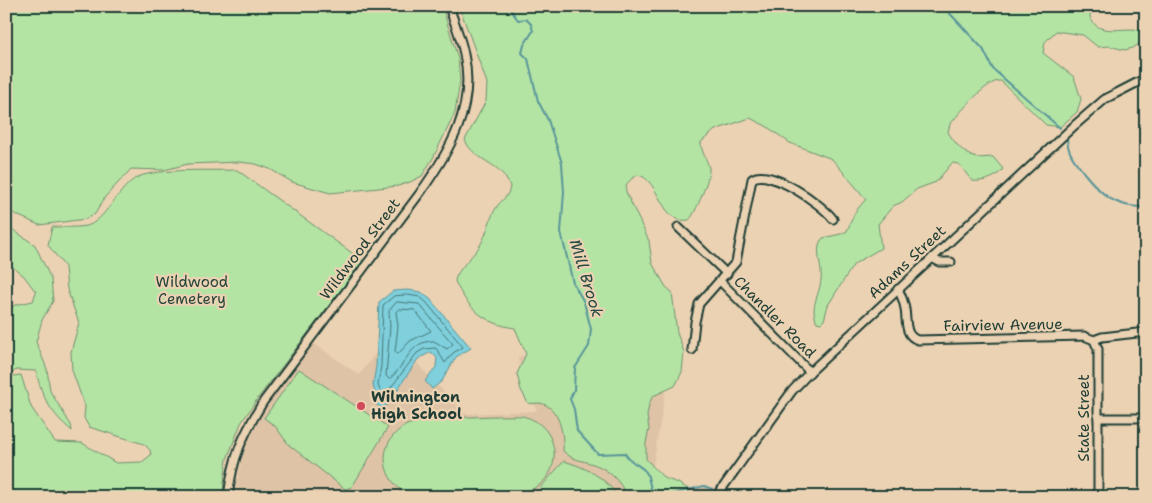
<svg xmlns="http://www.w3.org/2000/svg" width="1152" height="503" viewBox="0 0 1152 503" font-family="'Shantell Sans',sans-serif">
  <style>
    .built { fill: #dfc3a6 }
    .green { fill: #b4e4a4; stroke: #6a906c }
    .water { fill: #7fcfdc; stroke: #599599 }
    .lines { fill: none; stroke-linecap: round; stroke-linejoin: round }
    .shore { stroke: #457777; stroke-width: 1 }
    .stream { stroke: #599599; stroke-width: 2 }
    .minor-casing { stroke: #1f3d34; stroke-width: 11 }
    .minor { stroke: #ebd2b3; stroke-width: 7 }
    .poi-dot { fill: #d1495b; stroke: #ebd2b3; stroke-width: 2 }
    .labels { text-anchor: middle; stroke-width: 4.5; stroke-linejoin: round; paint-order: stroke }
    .street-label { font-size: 15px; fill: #1f3d34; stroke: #ebd2b3 }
    .park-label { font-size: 15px; fill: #26453a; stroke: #ebd2b3 }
    .poi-label { font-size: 15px; font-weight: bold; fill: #1f3d34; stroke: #ebd2b3; text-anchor: start }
    .water-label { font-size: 16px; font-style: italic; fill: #294c45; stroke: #ebd2b3 }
  </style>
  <rect width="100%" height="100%" fill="#ebd2b3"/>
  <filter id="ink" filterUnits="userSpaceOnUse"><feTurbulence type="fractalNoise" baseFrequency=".02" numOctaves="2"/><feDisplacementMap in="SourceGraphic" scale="10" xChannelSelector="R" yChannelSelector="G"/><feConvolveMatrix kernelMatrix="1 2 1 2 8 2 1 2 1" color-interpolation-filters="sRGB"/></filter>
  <g filter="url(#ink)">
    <!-- built -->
    <polygon class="built" points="390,335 465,414 537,411 517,357 537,353 670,363 649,490 716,487 709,497 234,497 243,453 255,424 268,402 313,343 359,375"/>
    <!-- green -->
    <g class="green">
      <polygon points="6,6 442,6 458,59 460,81 455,113 433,158 422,176 410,182 398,186 330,193 292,182 270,169 256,164 239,162 188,164 164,170 131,169 105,197 95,214 86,219 39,225 6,210"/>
      <path d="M459 6H1094L1091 9 1090 17C1099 40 1128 23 1146 32V39L1133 48 1125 50 1109 46 1098 47 1083 35 1056 31 1045 42 1043 53 1074 77 1081 99 1077 112 1060 127 1046 125 1001 81C987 79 959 114 950 124L948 132C953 141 965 156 977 158 982 158 988 157 993 157L1003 169C996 178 984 182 972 181L959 164 952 163 936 182 917 189 902 202 893 206 878 224 881 248 854 264 828 305 824 320 821 323 817 322C809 307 820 294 821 280 823 268 813 247 823 238L841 234 847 231 855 212 866 199 832 159 790 143 766 126 750 118 715 130 701 142C701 152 707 159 709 168 711 176 695 215 689 220 660 225 660 179 638 175 631 179 624 183 626 192L649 241 652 263 666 287 672 292 677 333 684 352 682 372 675 386 653 396 649 404 647 416 649 429 646 443V459L664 478 678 483 690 490 684 497H627C621 482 609 469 593 464 581 460 572 460 563 451 564 435 560 407 540 403 536 403 532 404 528 403L521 390 517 374 526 354 515 328C485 324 467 308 455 281 456 271 473 256 479 247 488 234 489 217 498 205 504 198 509 196 510 186 508 182 505 176 501 172 490 161 471 156 465 140L486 101 487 83Z"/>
      <path d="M237 170 363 261 258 398 241 423 227 459 222 497H6V377L21 375 31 407 55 442 82 443 116 463 142 462 151 455 150 450 144 444 89 427 84 418 85 407 72 370 71 352 79 323 67 289 65 267 48 245 52 227C63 227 75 228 86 226 104 223 120 185 138 177 157 168 214 171 237 170Z"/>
      <path d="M6 225 35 245 51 279 53 301 42 320 36 342 47 369 50 391 71 425 72 431C51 413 42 398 36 371L16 370 12 373 6 374V312L15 305 33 301 36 292 24 276 6 261Z"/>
      <polygon points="299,369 388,427 352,487 345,489 289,445 275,426 264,418"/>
      <path d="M522 416C565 425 565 486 521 492L400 497 399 492 402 491C392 483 385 472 385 458 385 444 394 431 407 425 421 418 502 415 522 416Z"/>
      <path d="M564 461C585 467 607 478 618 497H532Z"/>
    </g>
    <!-- water -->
    <polygon class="water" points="408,290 421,292 430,299 471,348 456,357 442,381 432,389 425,381 436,367 437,358 431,352 418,359 387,405 381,408 377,405 373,384 376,366 379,302 393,291"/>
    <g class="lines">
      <!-- shore -->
      <g class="shore">
        <polygon points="408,295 420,297 426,302 463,347 453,353 445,363 436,348 424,349 417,353 383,398 378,385 381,366 383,305 394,296"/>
        <path d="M397 302 419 304 453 344 447 349 434 341C409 340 406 367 389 379L386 376 390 326 389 311Z"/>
        <polygon points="400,309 415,310 431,331 410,341 398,354 395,352 398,326 396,312"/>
      </g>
      <!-- stream -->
      <g class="stream">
        <path d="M508 6 518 20 526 19 531 24 533 31 524 45 522 53 528 59 538 101 548 120 562 163 564 192 561 232 573 283 584 302 591 329 589 346 575 368 574 390 570 399 574 409 577 431 598 454 625 453C629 463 640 464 646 472 651 481 648 491 658 497"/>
        <polyline points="943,6 983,49 993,69 1060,128"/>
        <path d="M1067 139C1068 154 1075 161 1084 173 1102 195 1115 208 1146 207"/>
        <polyline points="724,496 726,497"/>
        <polyline points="661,497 704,486 712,489"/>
      </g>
      <defs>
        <g id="minor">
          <polyline points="678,227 727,274"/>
          <polyline points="932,258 939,262 951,262"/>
          <polyline points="720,281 810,372"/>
          <path d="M898 289C901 295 904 302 905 309 907 321 904 336 918 340L1084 336 1094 340 1102 337 1146 332"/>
          <polyline points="1094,340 1098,349 1098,497"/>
          <path d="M692 350 695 322 699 304 736 262 752 179C769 167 822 204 833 219"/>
          <polyline points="1098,418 1146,418"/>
          <path d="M228 497C233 456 242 437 263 402L420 193C450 151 476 107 464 54 461 38 454 22 449 6"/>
          <polyline points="716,497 792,391 810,372 1075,125 1105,99 1146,78"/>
        </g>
      </defs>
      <!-- minor casing -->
      <use href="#minor" class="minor-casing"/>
      <!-- minor -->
      <use href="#minor" class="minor"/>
    </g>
  </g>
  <!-- markers -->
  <circle class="poi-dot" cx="361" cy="406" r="5"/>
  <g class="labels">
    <!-- street labels -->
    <g class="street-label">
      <text transform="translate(360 249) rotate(-53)" y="5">Wildwood Street</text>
      <text transform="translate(907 262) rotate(-43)" y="5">Adams Street</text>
      <text transform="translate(775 317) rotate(45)" y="5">Chandler Road</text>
      <text transform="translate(1003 325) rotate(-1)" y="5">Fairview Avenue</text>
      <text transform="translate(1084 418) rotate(-90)" y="5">State Street</text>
    </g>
    <!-- park labels -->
    <g class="park-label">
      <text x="192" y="287">Wildwood<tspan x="192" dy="17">Cemetery</tspan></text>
    </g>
    <!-- poi labels -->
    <g class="poi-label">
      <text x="371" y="402">Wilmington<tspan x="371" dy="17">High School</tspan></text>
    </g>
    <!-- water labels -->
    <g class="water-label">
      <text transform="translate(587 278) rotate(73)" y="6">Mill Brook</text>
    </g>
  </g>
  <!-- margin -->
  <rect width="1152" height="503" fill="none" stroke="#ebd2b3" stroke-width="25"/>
  <rect x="12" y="12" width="1127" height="478" fill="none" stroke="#1f3d34" stroke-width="2" filter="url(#ink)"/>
</svg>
